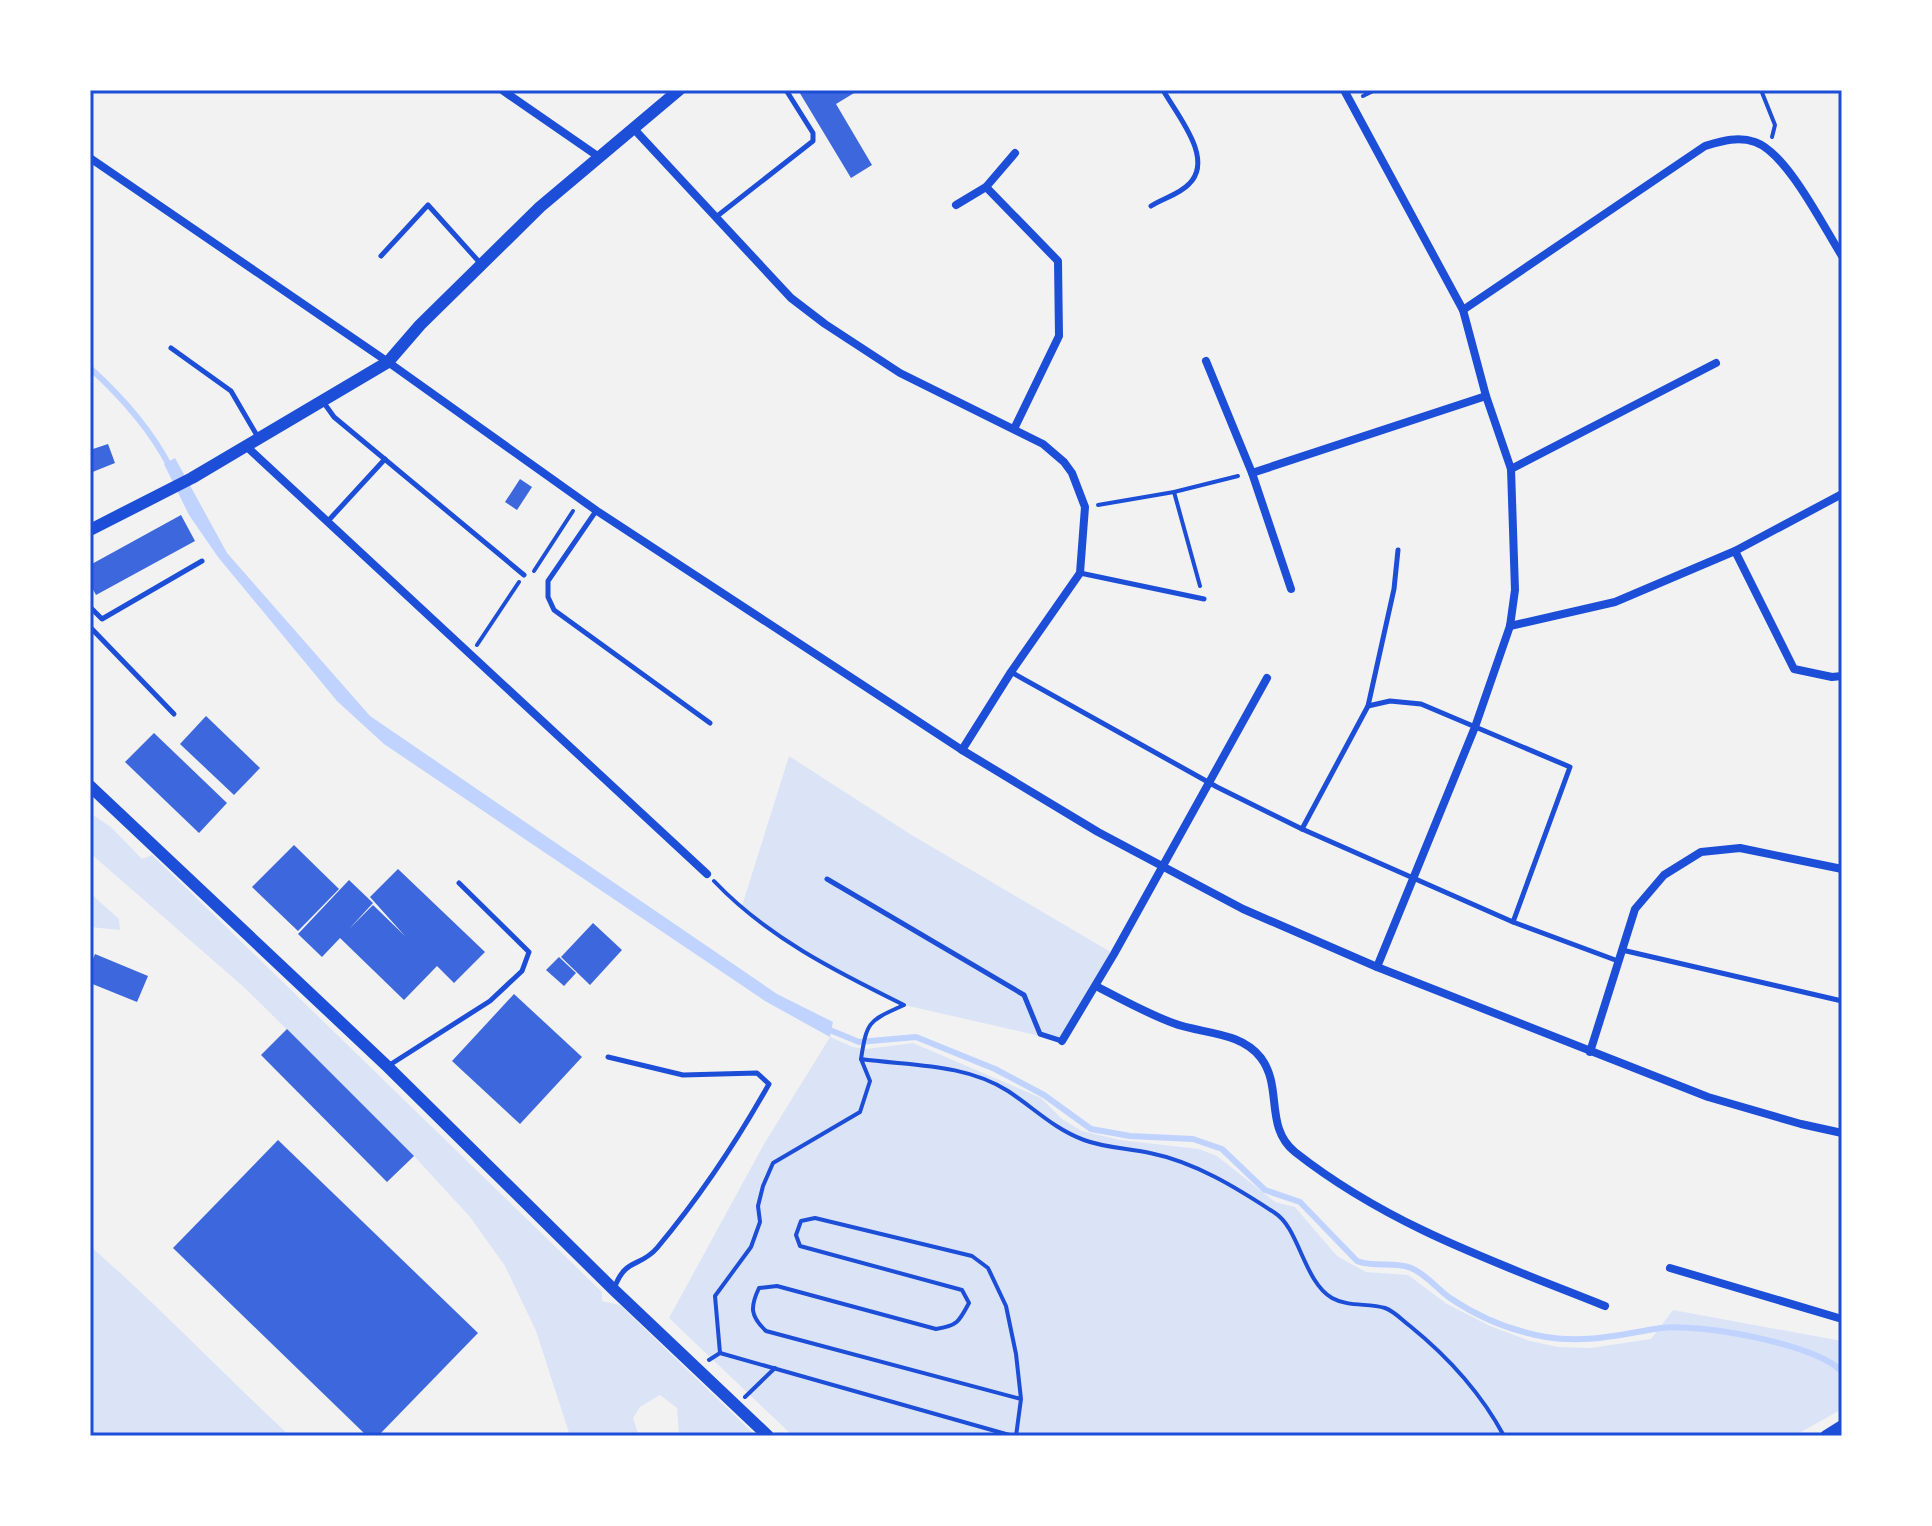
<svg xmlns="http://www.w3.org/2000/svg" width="1932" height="1526" viewBox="0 0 1932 1526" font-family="Arial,sans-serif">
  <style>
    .green { fill: #dbe4f7 }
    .water { fill: #bfd3fe }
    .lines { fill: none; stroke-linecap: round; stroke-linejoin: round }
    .stream { stroke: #bfd3fe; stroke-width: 6 }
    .building { fill: #3d67dc }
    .path { stroke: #1d4ed8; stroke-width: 4 }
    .service { stroke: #1d4ed8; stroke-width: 5 }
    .minor { stroke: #1d4ed8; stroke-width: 8 }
    .tertiary { stroke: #1d4ed8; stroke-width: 12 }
    .neatline { fill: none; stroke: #1d4ed8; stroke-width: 3 }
  </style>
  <rect width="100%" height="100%" fill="#f2f2f2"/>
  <!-- green -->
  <g class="green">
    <polygon points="789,756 910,834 1114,954 1062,1041 904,1005 823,965 741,909"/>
    <polygon points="90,813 111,827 142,859 152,855 602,1292 602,1301 620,1305 756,1436 679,1436 677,1408 660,1395 640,1407 633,1418 639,1436 570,1436 536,1331 505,1266 470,1217 414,1156 246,989 90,853"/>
    <polygon points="90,893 119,919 120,930 90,927"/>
    <polygon points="830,1037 853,1047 866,1049 913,1043 1041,1098 1062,1119 1082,1131 1120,1140 1199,1149 1217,1156 1275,1202 1295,1207 1337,1256 1366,1272 1408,1275 1447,1304 1490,1326 1530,1341 1558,1347 1590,1348 1651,1339 1673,1310 1842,1341 1842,1409 1794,1436 793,1436 669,1318 764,1144"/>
    <path d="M90 1246C159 1306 222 1373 290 1436H90Z"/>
  </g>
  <!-- water -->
  <polygon class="water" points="175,458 227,553 370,716 777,994 833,1022 830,1037 765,1001 384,744 337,701 218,557 189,515 164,464"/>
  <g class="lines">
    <!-- stream -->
    <g class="stream">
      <path d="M90 368C122 397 150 428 170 467"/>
      <path d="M825 1028 859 1042 916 1037 995 1069 1044 1095 1091 1129 1130 1136 1193 1139 1222 1149 1265 1190 1300 1202 1357 1261C1374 1268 1394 1261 1411 1268 1426 1274 1437 1289 1450 1298 1478 1317 1512 1331 1546 1337 1586 1344 1622 1334 1661 1328 1697 1323 1819 1344 1842 1372"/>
    </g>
  </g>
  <!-- building -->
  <g class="building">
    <polygon points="798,90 859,90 836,104 872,165 851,178"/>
    <polygon points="108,444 115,463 90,473 90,450"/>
    <polygon points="520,479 532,487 517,510 505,502"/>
    <polygon points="181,515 195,541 96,595 90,584 90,565"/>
    <polygon points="206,716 260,768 234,795 180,744"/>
    <polygon points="154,733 227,803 199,833 125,762"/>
    <polygon points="294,845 339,889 298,931 252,887"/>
    <polygon points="398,869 485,952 454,983 437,966 404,1000 340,938 322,957 298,934 349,880 373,903 349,929 373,905 405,936 370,897"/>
    <polygon points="593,923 622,950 590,985 561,957"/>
    <polygon points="95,954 148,976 137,1002 90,983 90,966"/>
    <polygon points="559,957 576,973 564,986 546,970"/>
    <polygon points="514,994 582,1057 520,1124 452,1061"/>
    <polygon points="287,1029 414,1156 387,1182 261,1055"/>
    <polygon points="278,1140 478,1333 378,1436 367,1436 173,1248"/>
  </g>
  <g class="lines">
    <!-- path -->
    <g class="path">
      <polyline points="1761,90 1775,125 1772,137"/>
      <polyline points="1363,96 1375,90"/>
      <polyline points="1174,492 1200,586"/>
      <polyline points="1098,505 1174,492 1238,476"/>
      <polyline points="534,571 573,511"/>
      <polyline points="477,645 519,582"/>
      <path d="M714 881C767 937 835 971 904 1005 869 1021 867 1020 861 1059"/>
      <path d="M720 1353 715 1296 751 1247 760 1222 758 1206 763 1186 773 1163 860 1112 870 1081 861 1059C910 1066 964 1063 1008 1091 1034 1108 1054 1129 1084 1140 1105 1148 1128 1148 1150 1153 1195 1162 1237 1188 1275 1213 1299 1228 1304 1282 1332 1298 1348 1307 1368 1303 1385 1308 1394 1311 1402 1320 1410 1326 1447 1356 1481 1393 1504 1436"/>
      <polyline points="709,1360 720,1353 1013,1436"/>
      <polyline points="745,1397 775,1368"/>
      <path d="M1016 1436 1021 1399 1016 1354 1006 1306 988 1268 972 1256 815 1218 801 1221 796 1235 800 1246 962 1290 969 1303C959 1322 957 1326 936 1329L777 1286 759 1288C750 1307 750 1316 766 1331L1021 1399"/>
    </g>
    <!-- service -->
    <g class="service">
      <path d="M1151 206C1162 199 1180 194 1189 184 1215 159 1177 115 1163 90"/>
      <polyline points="716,217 813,141 813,133 786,90"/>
      <polyline points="381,256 428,205 481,264"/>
      <polyline points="171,348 231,391 259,439"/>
      <polyline points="324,403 334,417 524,575"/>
      <polyline points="596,511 548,581 548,597 554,610 710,723"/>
      <polyline points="328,521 385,459"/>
      <polyline points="1080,573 1204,599"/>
      <polyline points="90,607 102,619 202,561"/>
      <polyline points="90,627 174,714"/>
      <polyline points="1011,672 1217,787 1302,829 1513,922 1618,961"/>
      <polyline points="1368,706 1394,589 1398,550"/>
      <polyline points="1302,829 1368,706 1390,701 1421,704 1570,767 1513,922"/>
      <polyline points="827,879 1024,995 1040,1034 1062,1041"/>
      <polyline points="1622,950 1842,1001"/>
      <path d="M608 1057 683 1075 757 1073 769 1084C737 1141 699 1198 657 1248 640 1268 625 1257 614 1289"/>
      <polyline points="388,1066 490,1001 522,971 529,952 459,883"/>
    </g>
    <!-- minor -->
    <g class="minor">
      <polyline points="502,90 599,157"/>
      <polyline points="1344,90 1463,310 1486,396 1511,469 1515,590 1510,626 1475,727 1377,967"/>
      <polyline points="633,128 791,298 825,324 900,373 1043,444 1064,462 1072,473 1085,507 1080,573 1011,672 962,750"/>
      <polyline points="90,158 388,362 597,511 962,750 1098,832 1243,909 1377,967 1708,1097 1801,1124 1842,1133"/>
      <polyline points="986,187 1058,261 1059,336 1014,429"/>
      <polyline points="956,205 986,187 1015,153"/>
      <path d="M1463 310 1705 146C1722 141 1738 136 1755 142 1787 153 1823 226 1842 256"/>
      <polyline points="1206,361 1252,473 1291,589"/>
      <polyline points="246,446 707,874"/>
      <polyline points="1511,469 1716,363"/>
      <polyline points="1252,473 1486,396"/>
      <polyline points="1735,551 1794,669 1832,677 1842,676"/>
      <polyline points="1510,626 1615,602 1735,551 1842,494"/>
      <path d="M1096 986C1121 999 1146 1013 1173 1023 1201 1034 1241 1031 1261 1058 1283 1087 1264 1127 1295 1152 1389 1226 1495 1262 1605 1306"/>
      <polyline points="1062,1041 1114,954 1267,678"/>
      <polyline points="1590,1052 1635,909 1664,875 1701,852 1740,848 1842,869"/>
      <polyline points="1670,1268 1842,1319"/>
    </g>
    <!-- tertiary -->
    <g class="tertiary">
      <polyline points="90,530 192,478 388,362 420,325 540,207 679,90"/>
      <polyline points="90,786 388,1067 614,1290 768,1436"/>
      <polyline points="1826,1436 1842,1426"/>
    </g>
  </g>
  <!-- border -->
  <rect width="1932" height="1526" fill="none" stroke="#ffffff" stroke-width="184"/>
  <rect x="92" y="92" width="1748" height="1342" class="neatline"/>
</svg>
